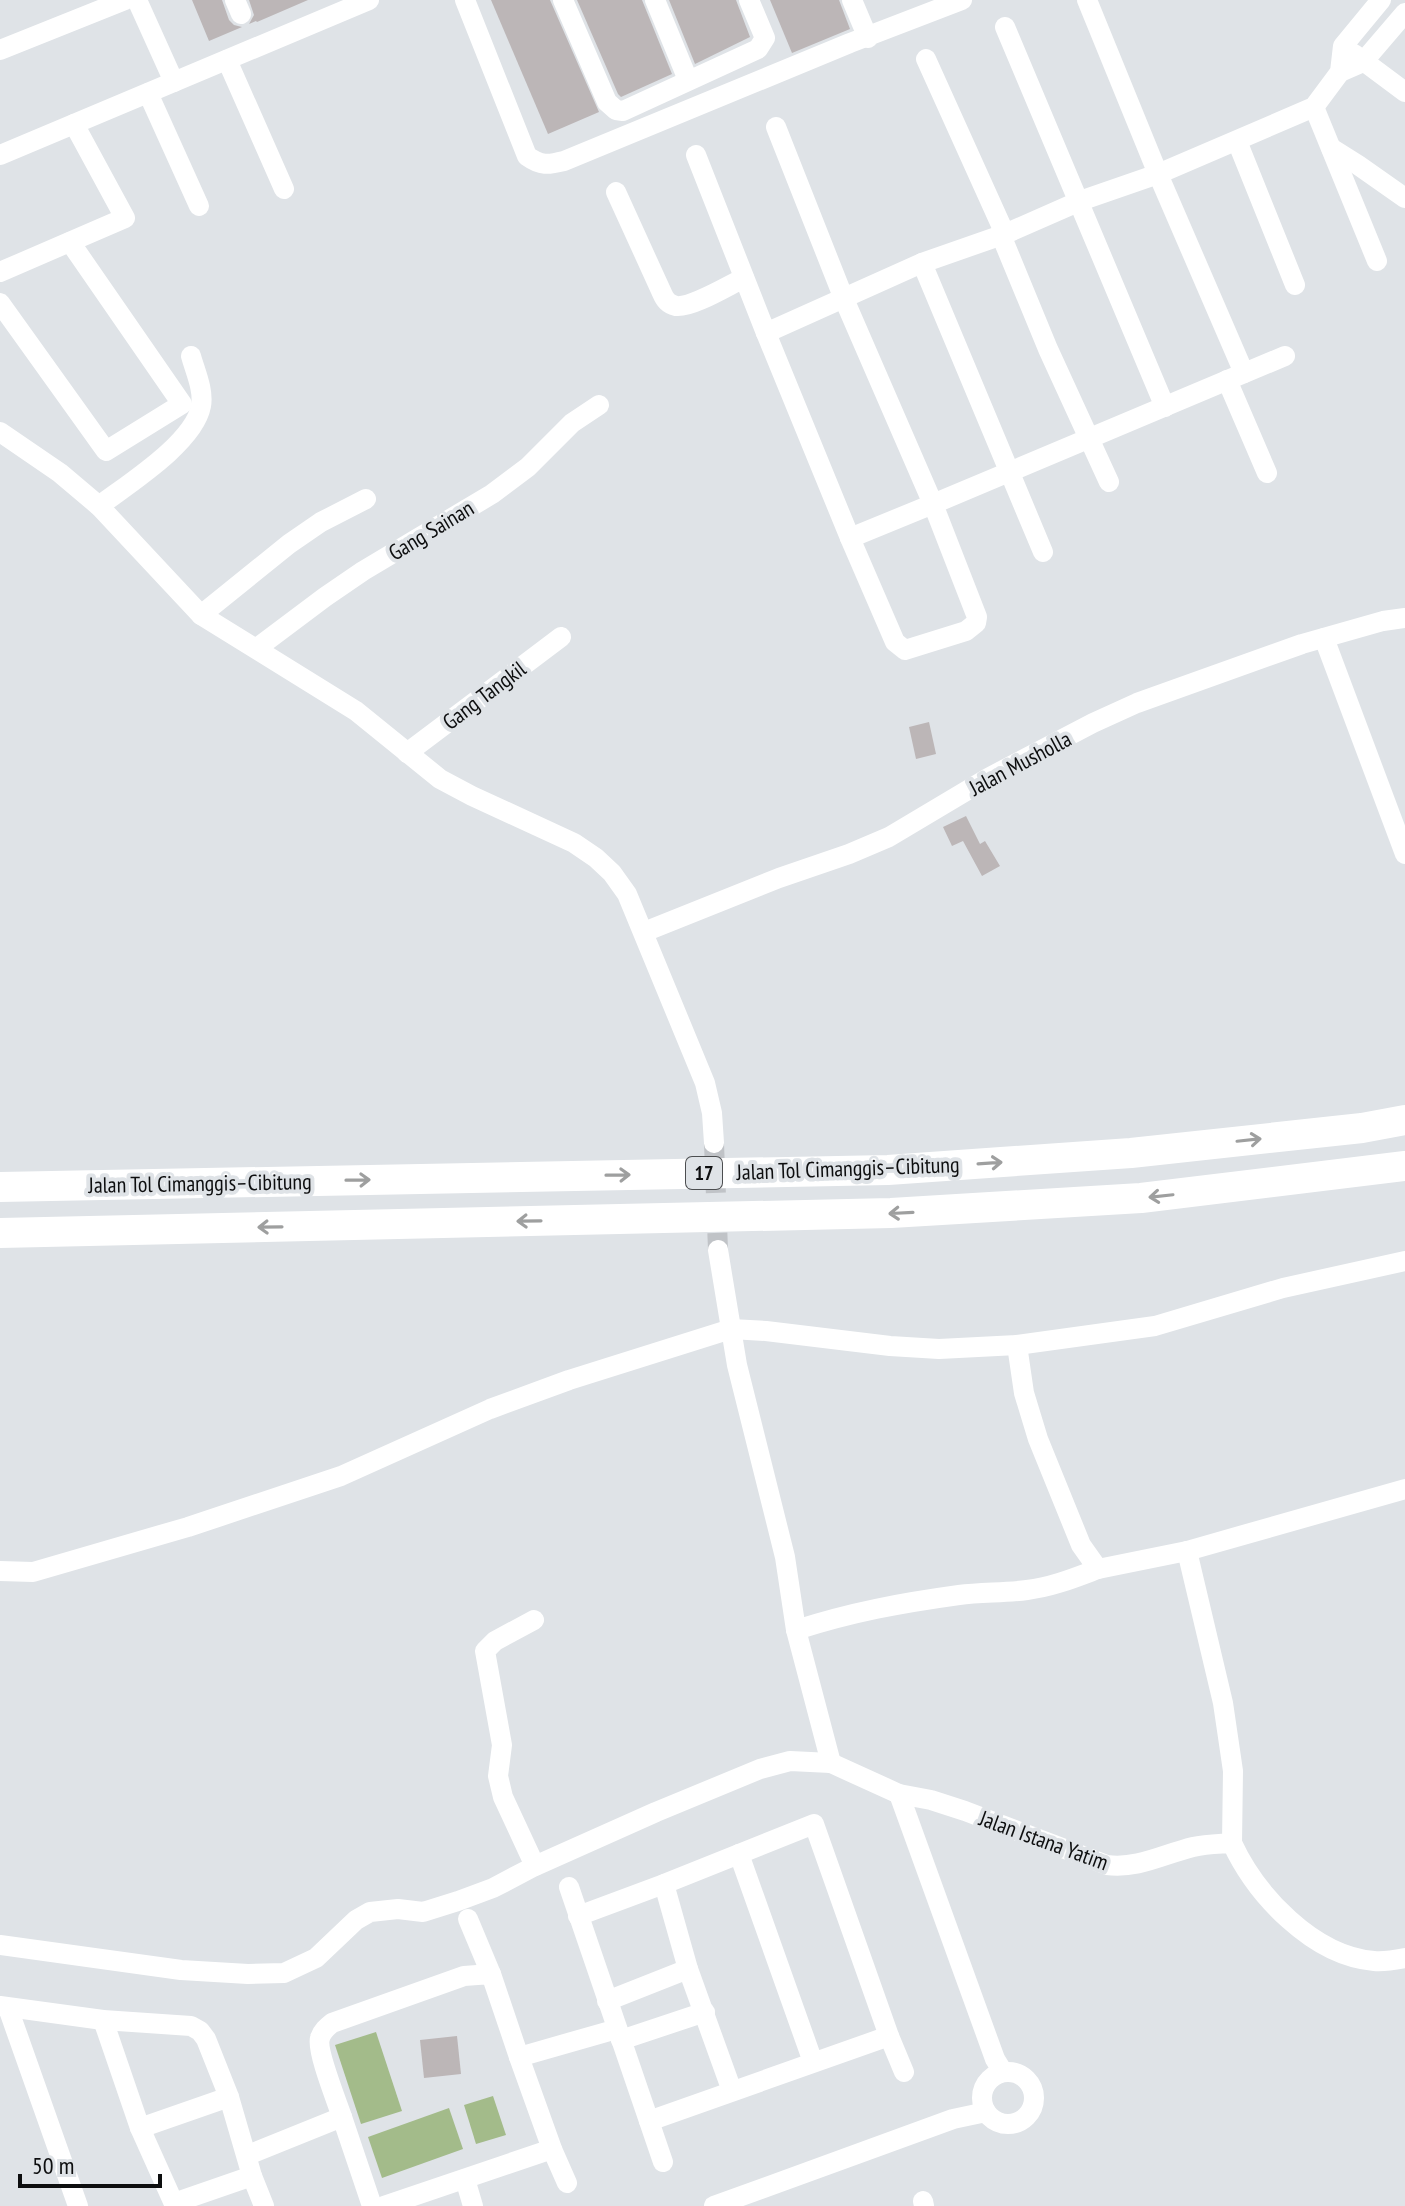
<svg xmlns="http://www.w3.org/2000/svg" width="1405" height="2206" viewBox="0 0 1405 2206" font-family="'PT Sans Narrow',sans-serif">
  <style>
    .green { fill: #a3bb8a }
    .building { fill: #bcb6b7 }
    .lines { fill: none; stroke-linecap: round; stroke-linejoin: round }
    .minor-tunnel { stroke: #c0c3c7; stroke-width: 20; stroke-dasharray: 20 10; stroke-linecap: butt }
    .minor { stroke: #fff; stroke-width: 20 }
    .highway { stroke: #fff; stroke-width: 30 }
    .oneway { stroke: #9e9f9f }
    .labels { text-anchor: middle; stroke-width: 8; stroke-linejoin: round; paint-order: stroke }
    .shield { fill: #dfe3e7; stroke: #4c4e50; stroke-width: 2 }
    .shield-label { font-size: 20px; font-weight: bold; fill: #0d0e0f }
    .street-label { font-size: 22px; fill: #0d0e0f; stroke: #dfe3e7 }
  </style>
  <rect width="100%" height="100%" fill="#dfe3e7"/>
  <!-- green -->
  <g class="green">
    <polygon points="376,2032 402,2111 361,2124 335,2045"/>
    <polygon points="493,2096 506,2135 476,2144 464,2105"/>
    <polygon points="449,2108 463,2149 382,2178 368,2137"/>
  </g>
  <!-- building -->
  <g class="building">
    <polygon points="192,0 222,0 229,20 234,25 242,27 209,41"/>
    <polygon points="249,0 308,0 257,22 256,21 249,24 254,15"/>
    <polygon points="491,0 550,0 599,112 548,134"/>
    <polygon points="577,0 642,0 672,74 621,97 618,94"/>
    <polygon points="669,0 736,0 750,37 695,64"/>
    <polygon points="770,0 839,0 850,29 792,53"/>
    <polygon points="929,722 936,754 916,759 909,727"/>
    <polygon points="966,816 980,844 985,841 1000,866 982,876 963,841 952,846 943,827"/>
    <polygon points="457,2036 461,2074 424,2078 420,2040"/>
  </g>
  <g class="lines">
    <!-- minor-tunnel -->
    <polyline class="minor-tunnel" points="714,1143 718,1250"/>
    <!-- minor -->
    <g class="minor">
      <polyline points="137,0 174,82"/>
      <polyline points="235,0 241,14"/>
      <path d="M465 0 527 156C541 166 548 165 564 161L850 43 962 0"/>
      <polyline points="563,0 607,102 616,110 623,111 758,49 765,38 749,0"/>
      <polyline points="655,0 688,80"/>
      <polyline points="852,0 868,38"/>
      <polyline points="1087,0 1158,174 1244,373"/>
      <polyline points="1005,27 1165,407"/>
      <polyline points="0,50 125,0"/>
      <polyline points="1354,54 1405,92"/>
      <polyline points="926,59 1005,234 1080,201 1158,174 1314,107 1340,72 1343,46 1381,0"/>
      <polyline points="227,60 284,189"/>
      <polyline points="1340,72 1363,62 1405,13"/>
      <polyline points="148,93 199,206"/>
      <polyline points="1314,107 1377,261"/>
      <polyline points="776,127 844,299 933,504 1285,356"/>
      <polyline points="1237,141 1295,285"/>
      <polyline points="1331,148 1358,165 1405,198"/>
      <polyline points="0,155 369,0"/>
      <polyline points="696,155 766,333 922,263 1005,234"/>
      <path d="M616 192 662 293C665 300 668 304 676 306 692 308 729 285 744 278"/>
      <polyline points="1001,235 1048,349 1109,482"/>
      <polyline points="922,263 1043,552"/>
      <polyline points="0,272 125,218 74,124"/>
      <polyline points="0,303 106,451 182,404 70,242"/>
      <polyline points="766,333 850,538"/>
      <polyline points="1227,380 1267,473"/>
      <polyline points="0,432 60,473 99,506 201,615 356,711 440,779 472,796 574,843 596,858 612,873 627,894 705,1083 712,1113 714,1143"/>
      <polygon points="933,504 977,617 976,623 966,631 905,650 895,642 850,538"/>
      <path d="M99 506C128 484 194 443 201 406 204 390 195 371 191 356"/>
      <polyline points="201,615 289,544 321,522 366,499"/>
      <polyline points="1324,638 1405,854"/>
      <polyline points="257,648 325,597 363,571 492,494 528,467 572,423 599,405"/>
      <polyline points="407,753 561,637"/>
      <polyline points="644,932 779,878 849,854 889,837 988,778 1093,723 1137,703 1302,644 1383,621 1405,618"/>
      <polyline points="718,1250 737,1365 785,1557 796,1630 831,1763"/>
      <polyline points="1017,1345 1024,1393 1038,1439 1081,1545 1098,1569 1187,1551 1405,1489"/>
      <polyline points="1187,1551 1223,1703 1233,1771 1232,1843"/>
      <polyline points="0,1571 33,1572 188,1527 341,1476 490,1409 569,1380 731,1329 766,1331 890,1346 939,1349 1017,1345 1155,1326 1283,1288 1405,1261"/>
      <polyline points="534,1620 495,1641 485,1651 502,1745 498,1776 503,1797 535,1866"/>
      <path d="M796 1630C852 1612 901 1603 959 1595 981 1592 1004 1593 1027 1590 1052 1587 1074 1578 1098 1569"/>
      <polyline points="899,1794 995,2059 1003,2072"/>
      <polyline points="739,1854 813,2062"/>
      <polyline points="664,1884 688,1969 732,2091"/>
      <polyline points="569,1887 663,2162"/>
      <polyline points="578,1916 664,1884 814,1824 889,2036 904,2072"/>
      <polyline points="468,1919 491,1974"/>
      <path d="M0 1945 181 1970 248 1974 284 1973 316 1958 356 1920 370 1912 398 1909 423 1912 458 1901 493 1888 535 1866 656 1812 760 1769 790 1761 831 1763 899 1794 931 1800 965 1811 1107 1865C1138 1869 1164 1854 1193 1847 1206 1844 1219 1844 1232 1843 1256 1895 1313 1956 1374 1961 1384 1962 1395 1960 1405 1958"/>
      <polyline points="607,2001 688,1969"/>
      <polyline points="0,2006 103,2020 191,2026 200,2031 206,2039 229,2097 252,2176 264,2206"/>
      <polyline points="8,2008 78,2206"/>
      <polyline points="103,2020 140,2128 175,2206"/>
      <polyline points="621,2040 705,2012"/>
      <circle cx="1008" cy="2098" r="26"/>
      <path d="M342 2117C337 2102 316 2050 320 2038 322 2031 327 2027 332 2023L464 1976 491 1974 519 2057"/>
      <polyline points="649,2121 889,2036"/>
      <polyline points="140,2128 229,2097"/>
      <polyline points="248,2155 342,2117 372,2206"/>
      <polyline points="465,2179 473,2206"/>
      <polyline points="567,2183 552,2149 519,2057 617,2029"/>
      <polyline points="923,2201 924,2206"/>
      <polyline points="174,2203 252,2176"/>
      <polyline points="384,2206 552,2149"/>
      <polyline points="714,2206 953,2119 986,2112"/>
    </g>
    <!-- highway -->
    <g class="highway">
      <polyline points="0,1187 888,1170 1131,1153 1362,1128 1405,1120"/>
      <polyline points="0,1233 891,1213 1141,1198 1405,1166"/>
    </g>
  </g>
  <!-- one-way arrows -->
  <defs><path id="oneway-shaft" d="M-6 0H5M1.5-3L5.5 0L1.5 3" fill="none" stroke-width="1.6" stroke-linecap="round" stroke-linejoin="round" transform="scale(2)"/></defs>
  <g class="oneway">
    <use href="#oneway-shaft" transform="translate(1249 1140) rotate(-6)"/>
    <use href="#oneway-shaft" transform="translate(990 1163) rotate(-4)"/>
    <use href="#oneway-shaft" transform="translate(618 1175) rotate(-1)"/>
    <use href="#oneway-shaft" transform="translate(358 1180) rotate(-1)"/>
    <use href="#oneway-shaft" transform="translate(1161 1196) rotate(174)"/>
    <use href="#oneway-shaft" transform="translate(901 1213) rotate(177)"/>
    <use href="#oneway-shaft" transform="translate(529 1221) rotate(179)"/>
    <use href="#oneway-shaft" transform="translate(270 1227) rotate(179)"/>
  </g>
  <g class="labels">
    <!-- shield labels -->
    <rect class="shield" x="686" y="1157" width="36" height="32" rx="6"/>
    <g class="shield-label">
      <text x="704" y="1180">17</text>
    </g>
    <!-- street labels -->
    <g class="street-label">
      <text transform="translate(431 530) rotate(-31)" y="8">Gang Sainan</text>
      <text transform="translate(484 695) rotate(-37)" y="8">Gang Tangkil</text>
      <text transform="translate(1020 763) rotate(-28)" y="8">Jalan Musholla</text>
      <text transform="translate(848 1168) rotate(-2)" y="8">Jalan Tol Cimanggis–Cibitung</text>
      <text transform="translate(200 1183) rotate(-1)" y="8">Jalan Tol Cimanggis–Cibitung</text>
      <text transform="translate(1044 1840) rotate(20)" y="8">Jalan Istana Yatim</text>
    </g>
  </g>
  <!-- scale -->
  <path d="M20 2174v12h140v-12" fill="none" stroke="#0d0e0f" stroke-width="4"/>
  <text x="32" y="2174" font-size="24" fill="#0d0e0f" stroke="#dfe3e7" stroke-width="6" paint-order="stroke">50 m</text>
</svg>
